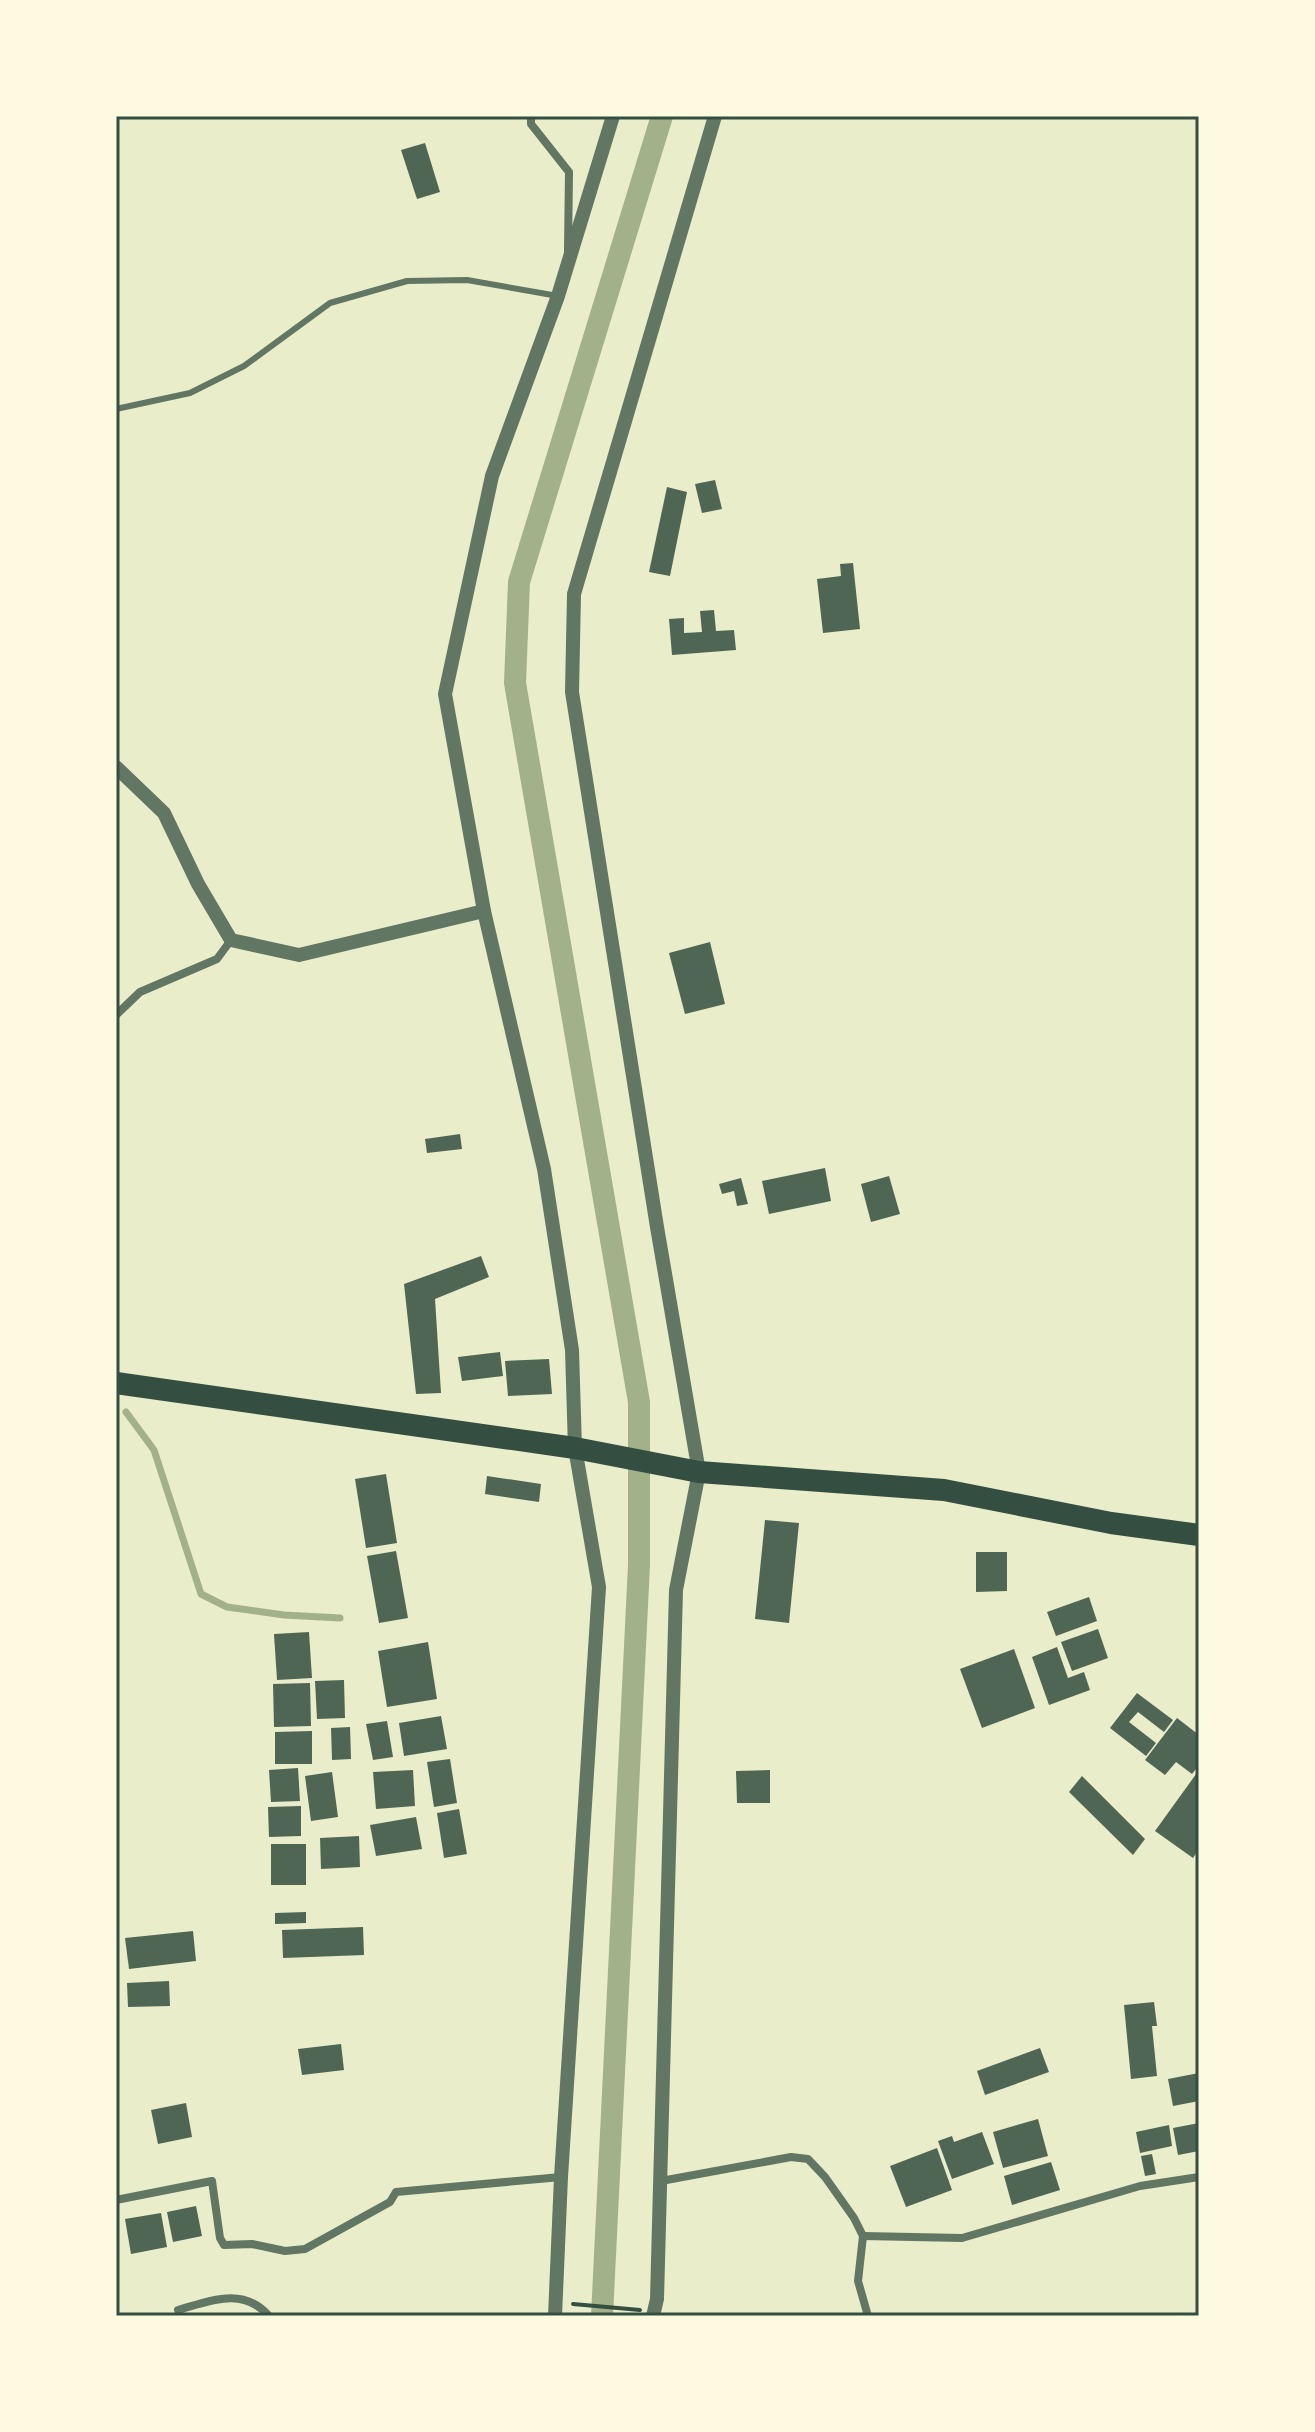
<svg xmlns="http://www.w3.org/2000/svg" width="1315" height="2432" viewBox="0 0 1315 2432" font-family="'Fira Sans',sans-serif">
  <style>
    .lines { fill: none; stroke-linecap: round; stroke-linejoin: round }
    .stream { stroke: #a3b18a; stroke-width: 7 }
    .canal { stroke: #a3b18a; stroke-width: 22 }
    .building { fill: #4f6655 }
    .path { stroke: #344e41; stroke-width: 4 }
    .service { stroke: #617663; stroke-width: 6 }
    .minor { stroke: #617663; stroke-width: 8 }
    .tertiary { stroke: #617663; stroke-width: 14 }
    .trunk { stroke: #344e41; stroke-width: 22 }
    .neatline { fill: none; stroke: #344e41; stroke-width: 3 }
  </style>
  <rect width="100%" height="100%" fill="#e9edc9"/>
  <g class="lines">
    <!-- stream -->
    <polyline class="stream" points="126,1412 154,1450 201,1594 227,1607 284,1615 340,1618"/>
    <!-- canal -->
    <polyline class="canal" points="602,2316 639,1565 639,1402 515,683 519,582 662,116"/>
  </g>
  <!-- building -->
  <g class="building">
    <polygon points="425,143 440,192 417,199 401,150"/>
    <polygon points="715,480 722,509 702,513 695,484"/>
    <polygon points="667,487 687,492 670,576 649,572"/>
    <polygon points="853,563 860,629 823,633 817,579 841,576 840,564"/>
    <polygon points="714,610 716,631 734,630 736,650 672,655 669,619 684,618 684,633 702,632 700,611"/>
    <polygon points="710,942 725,1004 685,1014 669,953"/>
    <polygon points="460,1134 462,1149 427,1153 425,1139"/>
    <polygon points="825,1168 831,1201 769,1214 762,1181"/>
    <polygon points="889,1176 900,1214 871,1222 861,1184"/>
    <polygon points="741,1178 748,1204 737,1206 734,1191 722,1194 719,1184"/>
    <polygon points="481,1256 489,1277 435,1299 441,1393 416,1394 404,1284"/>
    <polygon points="500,1352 503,1376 462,1381 458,1357"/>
    <polygon points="549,1359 552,1394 508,1396 505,1361"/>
    <polygon points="386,1474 397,1543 366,1548 355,1479"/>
    <polygon points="487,1476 541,1484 539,1502 485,1494"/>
    <polygon points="765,1520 799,1523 789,1623 755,1619"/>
    <polygon points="396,1551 408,1618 379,1623 367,1556"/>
    <polygon points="976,1552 1007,1552 1007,1591 976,1592"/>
    <polygon points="1089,1597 1097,1621 1056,1636 1047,1612"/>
    <polygon points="1098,1629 1108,1658 1072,1671 1061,1642"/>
    <polygon points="309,1632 312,1678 277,1680 274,1634"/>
    <polygon points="428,1642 437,1699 387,1707 378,1651"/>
    <polygon points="1057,1647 1068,1678 1084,1672 1090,1690 1049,1705 1032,1657"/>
    <polygon points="1014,1649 1035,1708 982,1728 960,1669"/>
    <polygon points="344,1680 345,1718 317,1719 315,1681"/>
    <polygon points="310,1683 311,1726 274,1727 273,1684"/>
    <polygon points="1137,1693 1173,1720 1164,1732 1138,1712 1129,1722 1156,1743 1146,1756 1110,1728"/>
    <polygon points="441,1716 447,1749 404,1756 399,1723"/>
    <polygon points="1177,1718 1199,1735 1199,1765 1192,1774 1176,1762 1165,1775 1145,1760"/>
    <polygon points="387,1721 393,1757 373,1760 366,1724"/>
    <polygon points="350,1727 351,1759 332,1760 331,1728"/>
    <polygon points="312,1731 312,1764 275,1764 275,1732"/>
    <polygon points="450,1759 457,1803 434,1807 427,1762"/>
    <polygon points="298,1768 300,1801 271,1802 269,1770"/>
    <polygon points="413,1770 415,1806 376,1809 373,1772"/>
    <polygon points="770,1770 770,1803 737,1803 736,1771"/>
    <polygon points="1199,1770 1199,1849 1193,1858 1155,1831"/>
    <polygon points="332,1772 338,1817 311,1821 305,1776"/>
    <polygon points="1082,1776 1145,1839 1133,1855 1069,1792"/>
    <polygon points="301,1806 301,1836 269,1837 268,1807"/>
    <polygon points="459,1809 467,1854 444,1858 437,1813"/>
    <polygon points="416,1817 422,1849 376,1856 370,1825"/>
    <polygon points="359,1836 360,1867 321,1869 320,1838"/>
    <rect x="271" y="1844" width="35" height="41"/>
    <polygon points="306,1912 306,1923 275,1924 275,1913"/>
    <polygon points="363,1927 364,1955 283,1958 282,1930"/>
    <polygon points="193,1931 196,1961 129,1969 125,1938"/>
    <polygon points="169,1981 170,2006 128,2007 127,1983"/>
    <polygon points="1154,2002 1157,2026 1152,2026 1157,2076 1131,2079 1124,2005"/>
    <polygon points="341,2044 344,2070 302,2075 298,2049"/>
    <polygon points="1040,2048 1049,2072 985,2095 977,2071"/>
    <polygon points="1199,2073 1199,2101 1173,2106 1168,2079"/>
    <polygon points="186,2103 192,2137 158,2144 151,2110"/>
    <polygon points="1038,2119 1048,2156 1003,2168 993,2132"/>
    <polygon points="1199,2123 1199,2151 1178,2155 1173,2128"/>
    <polygon points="1169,2125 1172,2146 1140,2153 1136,2132"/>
    <polygon points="982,2132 994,2164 952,2179 938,2141 952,2136 954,2142"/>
    <polygon points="937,2148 952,2190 906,2207 890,2166"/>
    <polygon points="1152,2154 1156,2174 1145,2176 1141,2156"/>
    <polygon points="1051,2162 1060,2190 1012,2205 1004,2176"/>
    <polygon points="196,2206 202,2236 173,2242 167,2212"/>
    <polygon points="161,2213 167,2247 131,2254 125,2219"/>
  </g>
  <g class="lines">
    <!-- path -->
    <polyline class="path" points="573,2304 640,2310"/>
    <!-- service -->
    <polyline class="service" points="116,409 190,393 244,366 330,303 407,281 467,280 558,296"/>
    <!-- minor -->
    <g class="minor">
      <polyline points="531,116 531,124 569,172 568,250"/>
      <polyline points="116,1015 140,992 217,959 231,940"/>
      <polyline points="661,2181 791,2157 808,2159 825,2177 854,2218 863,2236 858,2281 868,2316"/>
      <polyline points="116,2200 212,2181 220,2238 224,2245 252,2244 285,2251 305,2249 390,2202 396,2192 561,2177"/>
      <polyline points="863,2236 962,2238 1140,2186 1199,2177"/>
      <path d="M178 2310C210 2301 243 2286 269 2316"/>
    </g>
    <!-- tertiary -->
    <g class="tertiary">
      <polyline points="116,767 164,813 198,884 231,940 299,955 484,911"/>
      <polyline points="555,2316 561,2177 599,1587 575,1448 572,1350 544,1169 484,911 445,694 492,476 558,296 613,116"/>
      <polyline points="653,2316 657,2299 676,1590 699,1472 657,1227 572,692 574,594 715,116"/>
    </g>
    <!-- trunk -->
    <polyline class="trunk" points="116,1383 575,1448 699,1472 944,1490 1111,1523 1199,1535"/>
  </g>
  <!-- border -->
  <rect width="1315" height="2432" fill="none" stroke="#fefae0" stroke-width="236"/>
  <rect x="118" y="118" width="1079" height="2196" class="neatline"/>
</svg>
